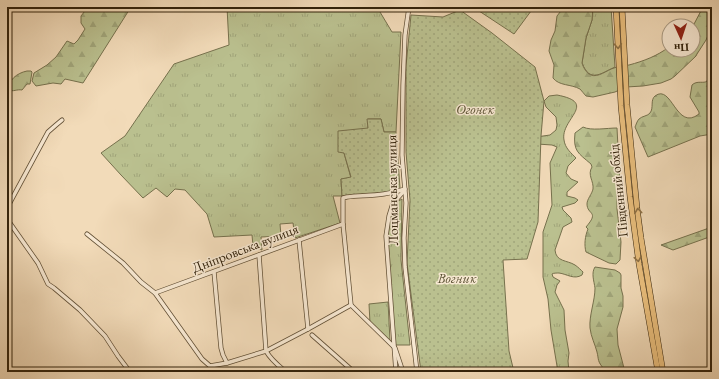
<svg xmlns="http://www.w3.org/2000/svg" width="719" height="379" viewBox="0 0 719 379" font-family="'EB Garamond',serif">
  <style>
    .grass { fill: url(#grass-tufts); stroke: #76714d }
    .forest { fill: url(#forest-firs); stroke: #76714d }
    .garden { fill: url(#garden-dots); stroke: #76714d }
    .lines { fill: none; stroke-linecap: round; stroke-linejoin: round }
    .street-casing { stroke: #625036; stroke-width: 5 }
    .primary-casing { stroke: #32220b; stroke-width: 6 }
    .street { stroke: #f7e8d2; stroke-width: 3.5 }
    .primary { stroke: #e9be7c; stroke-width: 5 }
    .oneway { stroke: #8e7044 }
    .labels { text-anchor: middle; stroke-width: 3; stroke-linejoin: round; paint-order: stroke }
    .park-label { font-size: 14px; font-style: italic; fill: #5b5133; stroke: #f7e8d2 }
    .street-label { font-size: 14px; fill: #32220b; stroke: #f7e8d2 }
  </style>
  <defs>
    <pattern id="grass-tufts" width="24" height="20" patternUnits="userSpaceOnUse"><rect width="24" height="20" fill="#bac08f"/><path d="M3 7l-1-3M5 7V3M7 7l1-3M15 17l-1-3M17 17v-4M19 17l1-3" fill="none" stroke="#a0a57a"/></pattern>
    <pattern id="forest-firs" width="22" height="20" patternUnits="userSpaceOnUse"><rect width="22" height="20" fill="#bac08f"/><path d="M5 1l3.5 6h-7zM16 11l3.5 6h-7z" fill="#a0a57a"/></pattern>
    <pattern id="garden-dots" width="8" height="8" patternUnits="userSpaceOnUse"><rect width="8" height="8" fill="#bac08f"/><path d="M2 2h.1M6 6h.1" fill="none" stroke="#a0a57a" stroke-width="1.8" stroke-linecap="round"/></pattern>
  </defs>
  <rect width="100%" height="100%" fill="#f2dbb9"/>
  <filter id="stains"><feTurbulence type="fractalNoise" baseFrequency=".005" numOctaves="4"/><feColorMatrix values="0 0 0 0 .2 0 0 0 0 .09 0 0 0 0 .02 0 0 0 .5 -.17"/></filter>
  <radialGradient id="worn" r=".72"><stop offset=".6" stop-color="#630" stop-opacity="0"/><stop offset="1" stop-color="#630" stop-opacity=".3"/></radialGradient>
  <!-- grass -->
  <g class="grass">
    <polygon points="227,7 377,7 392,32 401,32 396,132 384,132 381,119 368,119 368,128 344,153 351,178 341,179 342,196 333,196 340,223 295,238 293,223 280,224 281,236 261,237 262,250 253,246 252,235 214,237 207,214 185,190 175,189 167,197 156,188 143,198 121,175 101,153 125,136 174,64 229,45"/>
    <path d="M593 7H611L615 67C600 74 590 83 582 63L586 38 592 20Z"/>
    <path d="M557 95C599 103 560 119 564 140 565 148 571 153 576 158L568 166 566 173 571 179 578 182 567 192V196L575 198 578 200 575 203 562 207 563 210 571 218 572 222 563 227 555 250C556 262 567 260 575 265 578 267 581 270 583 272L582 275C574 280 567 274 559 273 557 273 553 273 552 274L553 277 560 281 557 285 555 292 564 310 565 330 569 353 568 361 569 372H558L551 330 548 299 543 277V232L552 205 550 163 557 147 552 145 537 144 536 137 550 135 556 130 557 125 556 117 546 107 544 101 549 96Z"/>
    <polygon points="402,199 401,260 410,345 395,345 391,299 388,237 390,216 395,203"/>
    <polygon points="388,302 390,341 370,323 369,304"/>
  </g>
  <!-- forest -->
  <g class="forest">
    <polygon points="88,7 131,7 83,83 65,79 61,84 53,83 36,86 32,81 34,73 47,65 56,57 67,41 74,44 78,40 85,29 81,23 81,16"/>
    <path d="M564 7H593L592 20 586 38 582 63C583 67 587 74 591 75 598 78 607 70 614 68 619 66 624 66 629 65 644 61 657 56 669 47V50H693V26L703 7H712V27L706 40 697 54 696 56 675 76 671 79 661 83 643 86 626 87 615 92 593 97 586 96C584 94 582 91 580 89 571 84 559 86 553 78L554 65 549 51 551 40 555 31 557 16Z"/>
    <path d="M27 71H31L32 72 30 84H27L22 90C17 89 13 92 9 90 8 80 17 73 27 71Z"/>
    <path d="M712 72V134L700 136 648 157 635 127C636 125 637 121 639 119 642 116 648 116 650 113 654 108 650 100 655 96 672 83 676 132 699 114V112L690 97 692 85C697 80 704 84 707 81 709 79 710 74 712 72Z"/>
    <path d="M583 127C591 131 607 128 617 128L620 186 617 195V209L621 242 620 260 616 264 609 263 586 252C584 245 585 236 588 229L586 227C600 211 587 215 587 204 587 199 592 194 593 189 594 181 587 175 592 167L591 164C578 153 573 151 575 133Z"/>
    <polygon points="712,227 712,236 673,250 661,245"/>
    <path d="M595 267 615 270 620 273 621 275V288L623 296V307L617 329 618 345 625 372H602L604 369C597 361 599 360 597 352 595 344 591 337 590 328 589 315 595 301 595 288 594 281 591 273 595 267Z"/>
  </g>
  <!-- garden -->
  <g class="garden">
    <polygon points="473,7 534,7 514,34"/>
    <polygon points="460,10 492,33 535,67 544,101 541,136 538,222 527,259 503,260 509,351 514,372 421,372 407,263 410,200 406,152 406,66 411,15 443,17"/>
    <polygon points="367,119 381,119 384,132 396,132 400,188 389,192 342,196 341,179 351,177 344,153 338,152 338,131 368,128"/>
  </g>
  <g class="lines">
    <defs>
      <g id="street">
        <polyline points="409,7 405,35 403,85 402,155 406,203 404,238 405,267 417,372"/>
        <polyline points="7,208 48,132 56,125 62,120"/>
        <polyline points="7,219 38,263 48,284 54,288 80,310 105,336 118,356 130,372"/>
        <polyline points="87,234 123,263 141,282 155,293 202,359 210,366 227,363 266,351 308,329 351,305"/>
        <polyline points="299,240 308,329"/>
        <path d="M259 255 266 351C271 360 279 366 286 372"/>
        <polyline points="214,272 221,348 223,355 227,363"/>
        <polyline points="155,293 343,224"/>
        <polyline points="312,335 354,372"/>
        <polyline points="396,372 386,236 389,216 393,203 404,191"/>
        <path d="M403 372 395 348 351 305 343 224V198L347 197C368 195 385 196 405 189"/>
      </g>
      <g id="primary">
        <polyline points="616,7 621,106 630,197 639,264 658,372"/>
        <polyline points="622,7 627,105 637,208 641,238 663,372"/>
      </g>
    </defs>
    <!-- street casing -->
    <use href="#street" class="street-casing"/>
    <!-- primary casing -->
    <use href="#primary" class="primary-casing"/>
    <!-- street -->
    <use href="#street" class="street"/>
    <!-- primary -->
    <use href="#primary" class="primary"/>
  </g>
  <!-- one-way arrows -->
  <defs><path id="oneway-chevron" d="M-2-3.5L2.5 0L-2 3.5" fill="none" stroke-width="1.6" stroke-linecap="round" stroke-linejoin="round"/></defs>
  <g class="oneway">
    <use href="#oneway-chevron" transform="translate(618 46) rotate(87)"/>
    <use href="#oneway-chevron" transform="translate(638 211) rotate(-97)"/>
    <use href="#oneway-chevron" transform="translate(638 259) rotate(81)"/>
  </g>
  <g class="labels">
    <!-- park labels -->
    <g class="park-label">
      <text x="475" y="114">Огонек</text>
      <text x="457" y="283">Вогник</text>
    </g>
    <!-- street labels -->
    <g class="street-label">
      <text transform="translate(392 190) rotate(-91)" y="5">Лоцманська вулиця</text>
      <text transform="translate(618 191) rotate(-96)" y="5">Південний обхід</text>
      <text transform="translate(245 248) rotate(-21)" y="5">Дніпровська вулиця</text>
    </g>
  </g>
  <!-- margin -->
  <rect width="719" height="379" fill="none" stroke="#f2dbb9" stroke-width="24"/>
  <rect x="8" y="8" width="703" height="363" fill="none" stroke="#32220b" stroke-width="2"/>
  <rect x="12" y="12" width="695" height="355" fill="none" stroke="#32220b"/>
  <!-- north arrow -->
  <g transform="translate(681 38) rotate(177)"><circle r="19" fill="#f7e8d2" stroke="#a89982"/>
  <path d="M0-3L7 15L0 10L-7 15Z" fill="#8f2418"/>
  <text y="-6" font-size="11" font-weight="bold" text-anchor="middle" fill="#32220b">Пн</text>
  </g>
  <rect width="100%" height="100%" filter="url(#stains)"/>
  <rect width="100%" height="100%" fill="url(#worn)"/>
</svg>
